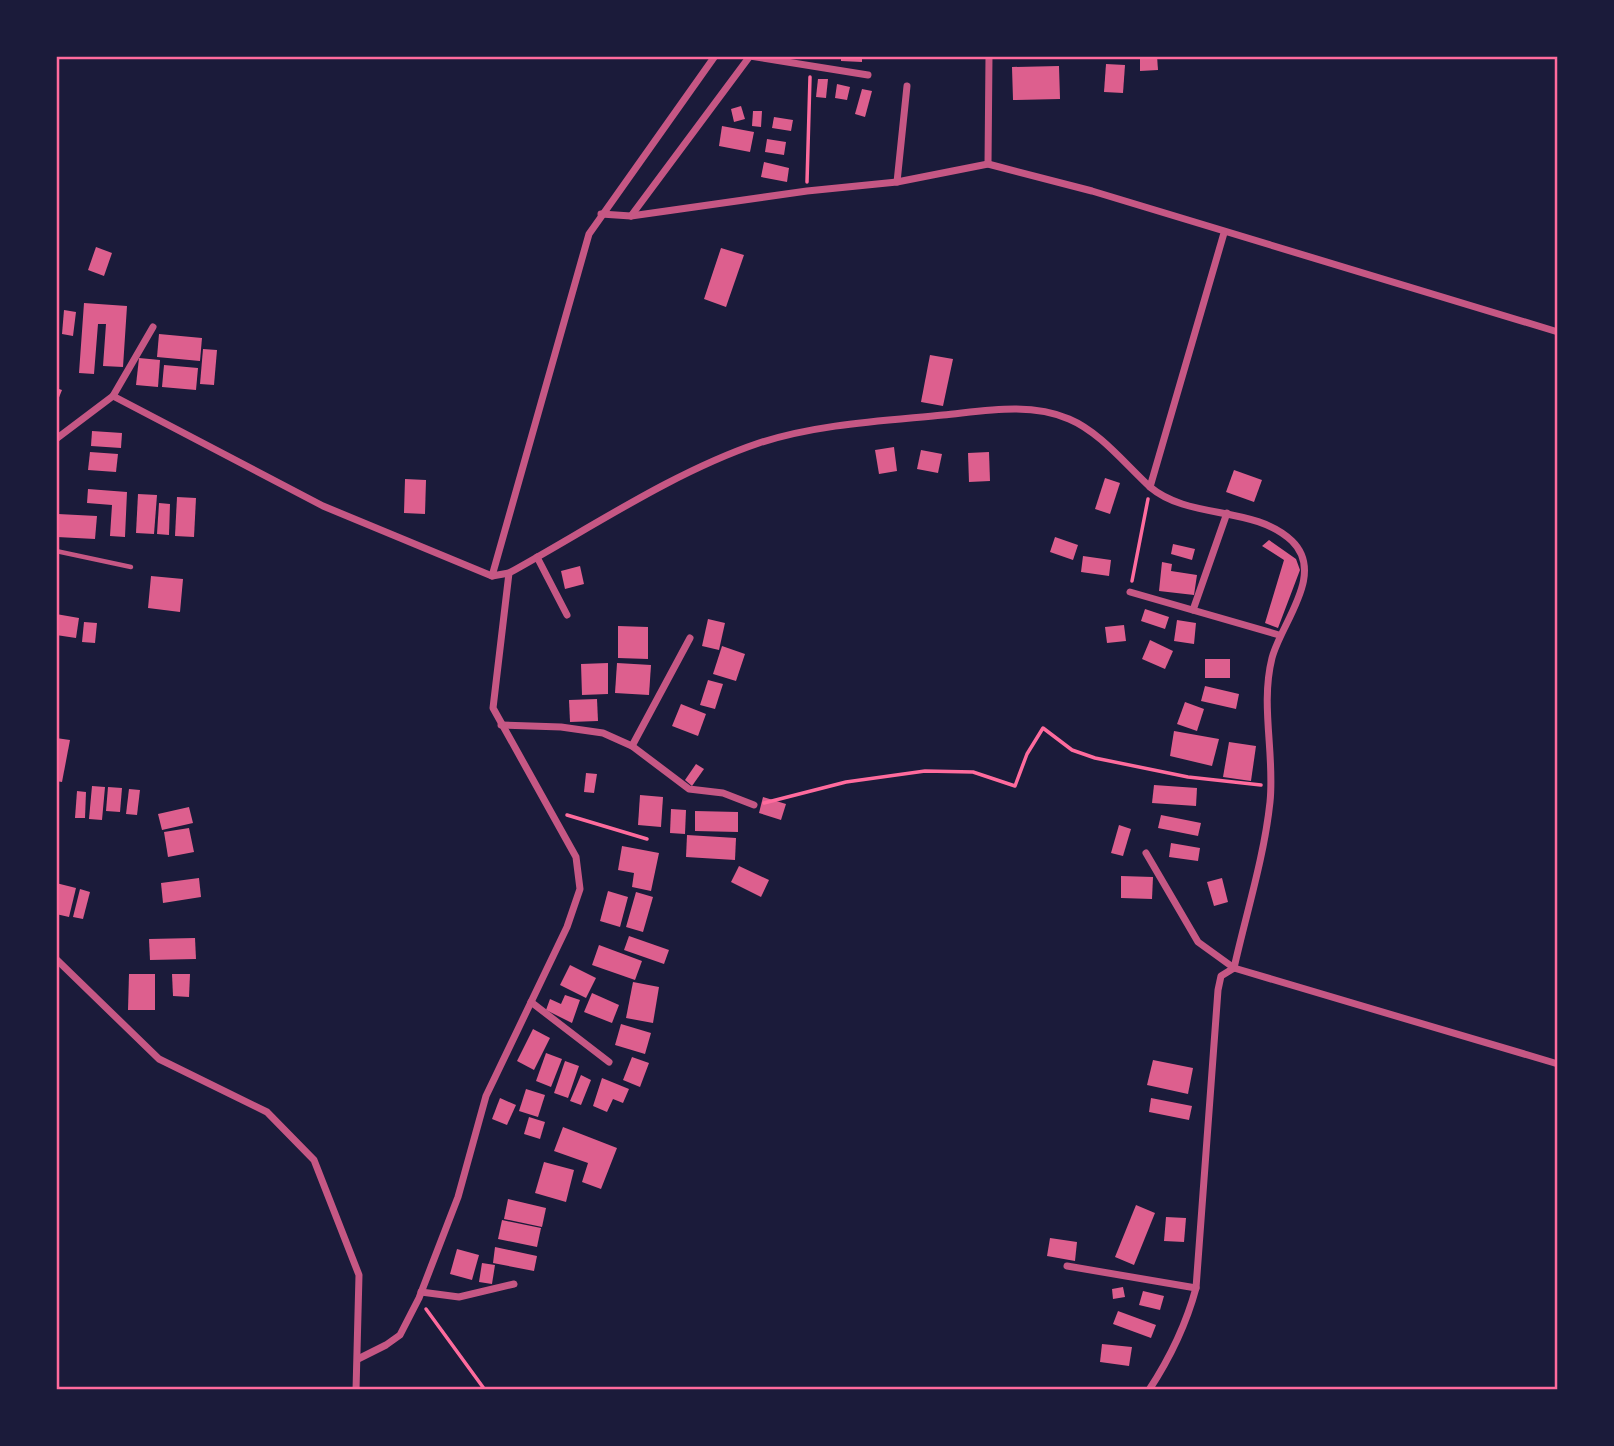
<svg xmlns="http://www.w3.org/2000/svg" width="1614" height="1446" viewBox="0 0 1614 1446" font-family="Montserrat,sans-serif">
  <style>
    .building { fill: #dd5f8e }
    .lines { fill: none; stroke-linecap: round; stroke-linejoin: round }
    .path { stroke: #ff6b9d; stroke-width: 3.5 }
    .service { stroke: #c65784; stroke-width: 4.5 }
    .minor { stroke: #c65784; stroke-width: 7 }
    .neatline { fill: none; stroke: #ff6b9d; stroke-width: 2.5 }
  </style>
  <rect width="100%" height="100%" fill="#1b1b3a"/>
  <!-- building -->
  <g class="building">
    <polygon points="841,56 862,56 862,62 841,61"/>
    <polygon points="1140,56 1157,56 1158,70 1140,71"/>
    <polygon points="1106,64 1125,65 1123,93 1104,92"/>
    <polygon points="1059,66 1060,99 1013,100 1012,67"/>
    <polygon points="818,79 828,79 826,98 816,97"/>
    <polygon points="837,84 850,87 847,100 835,98"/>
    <polygon points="862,89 872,91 865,117 855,114"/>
    <polygon points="741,106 745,119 734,122 731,109"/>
    <polygon points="753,111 762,111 761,127 752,126"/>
    <polygon points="774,117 793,120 791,131 772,128"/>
    <polygon points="722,126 754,132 750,152 719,146"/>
    <polygon points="767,139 786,142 784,155 765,152"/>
    <polygon points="764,162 789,168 787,182 761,177"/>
    <polygon points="96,247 112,253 104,276 88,270"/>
    <polygon points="721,248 744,255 726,307 704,299"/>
    <polygon points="84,303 127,306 123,367 103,366 106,324 98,324 94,374 79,373"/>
    <polygon points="64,310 76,312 73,336 62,334"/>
    <polygon points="159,334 202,338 200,361 157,357"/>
    <polygon points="203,349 217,350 214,385 200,384"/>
    <polygon points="930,355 953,359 943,406 921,402"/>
    <polygon points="139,358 160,360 158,387 136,385"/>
    <polygon points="164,365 198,368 196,390 162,387"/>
    <polygon points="56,388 62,390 56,405"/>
    <polygon points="92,431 122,433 121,448 91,446"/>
    <polygon points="894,447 897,471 879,474 875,450"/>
    <polygon points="921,450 942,454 938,473 917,469"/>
    <polygon points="90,452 118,454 116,472 88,470"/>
    <polygon points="989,452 990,481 969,482 968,453"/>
    <polygon points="1234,470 1262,480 1254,502 1226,492"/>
    <polygon points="1105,478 1120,483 1110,514 1095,509"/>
    <polygon points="405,479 426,480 425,514 404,513"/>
    <polygon points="88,489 127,492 125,537 110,536 112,505 87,503"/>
    <polygon points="138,494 157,495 154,534 136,533"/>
    <polygon points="177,497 196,498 194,537 175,536"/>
    <polygon points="159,503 170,504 169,535 157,534"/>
    <polygon points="58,514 97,516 95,539 57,537"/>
    <polygon points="1055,537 1078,545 1073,560 1050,552"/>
    <polygon points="1269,540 1296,559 1300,570 1278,628 1265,623 1284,560 1262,546"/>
    <polygon points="1173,544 1195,549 1192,560 1171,554"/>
    <polygon points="1083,556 1111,560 1109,576 1081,572"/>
    <polygon points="1162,562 1172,564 1171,571 1197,575 1194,595 1159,591"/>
    <polygon points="580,566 584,584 565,589 561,571"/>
    <polygon points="151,576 183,579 180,612 148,608"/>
    <polygon points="1145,609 1169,617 1165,629 1141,621"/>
    <polygon points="56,614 79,618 76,638 56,635"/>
    <polygon points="708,619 725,623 719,650 702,646"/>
    <polygon points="1177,620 1196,623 1194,644 1174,641"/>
    <polygon points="84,622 97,623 95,643 82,642"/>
    <polygon points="1124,625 1126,641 1107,643 1105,627"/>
    <polygon points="618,626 648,627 648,659 618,658"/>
    <polygon points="1150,640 1173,651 1165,669 1142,659"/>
    <polygon points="722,646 745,654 736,681 713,674"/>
    <rect x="1205" y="659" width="25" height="19"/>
    <polygon points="608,663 608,694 582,695 581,664"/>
    <polygon points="617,663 651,665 649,695 615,693"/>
    <polygon points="708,680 723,684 715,709 700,705"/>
    <polygon points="1205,686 1239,694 1236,709 1201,701"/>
    <polygon points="597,699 598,721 570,722 569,700"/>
    <polygon points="1185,702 1204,709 1197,731 1177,724"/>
    <polygon points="681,704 706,714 698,736 672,726"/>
    <polygon points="1174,731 1219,739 1212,766 1170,756"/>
    <polygon points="56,738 70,740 62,782 56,781"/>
    <polygon points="1229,742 1256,746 1251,781 1223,777"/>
    <polygon points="696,764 704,769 692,786 685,780"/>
    <polygon points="586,773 597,774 594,793 584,792"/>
    <polygon points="1154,785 1197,788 1196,806 1152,803"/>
    <polygon points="92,786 105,787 102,820 89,819"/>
    <polygon points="108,787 122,788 120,812 106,811"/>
    <polygon points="129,789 140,790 137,815 126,814"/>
    <polygon points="77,791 86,792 85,818 75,818"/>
    <polygon points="640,795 663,797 661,827 638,825"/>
    <polygon points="763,797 786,804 781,820 759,813"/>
    <polygon points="189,807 193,823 162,830 158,814"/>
    <polygon points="671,809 686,810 685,834 670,833"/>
    <polygon points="695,811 738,812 738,832 695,831"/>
    <polygon points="1161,815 1201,823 1198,836 1158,828"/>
    <polygon points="1119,825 1131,829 1123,856 1111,853"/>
    <polygon points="189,828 194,852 168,857 164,832"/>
    <polygon points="687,835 736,838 735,860 686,857"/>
    <polygon points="1171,843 1200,848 1198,861 1169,857"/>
    <polygon points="622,846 659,853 651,891 632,887 634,873 618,870"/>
    <polygon points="739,866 769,880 761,897 731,882"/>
    <polygon points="1121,876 1153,877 1152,899 1121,898"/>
    <polygon points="199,878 201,897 163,903 161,883"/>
    <polygon points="1222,878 1228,902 1214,906 1207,882"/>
    <polygon points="56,883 76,888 69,917 56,914"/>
    <polygon points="80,889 90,892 83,919 73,917"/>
    <polygon points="608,891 628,897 620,927 600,921"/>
    <polygon points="636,892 653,897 643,932 626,927"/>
    <polygon points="629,936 669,950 664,964 624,950"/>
    <polygon points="195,938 196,959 150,960 149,939"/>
    <polygon points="599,945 642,961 635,980 592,965"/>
    <polygon points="570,965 596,978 586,998 560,985"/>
    <polygon points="129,974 155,974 155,1010 128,1010"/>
    <polygon points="172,974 190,974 189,997 173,996"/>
    <polygon points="633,982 659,987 653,1023 626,1018"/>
    <polygon points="592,993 619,1005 612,1023 584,1012"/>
    <polygon points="565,995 580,1000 572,1023 546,1010 550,999 561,1004"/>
    <polygon points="621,1024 651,1033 645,1054 615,1045"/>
    <polygon points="533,1029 550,1038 534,1070 517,1061"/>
    <polygon points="546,1053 562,1059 551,1087 536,1081"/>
    <polygon points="632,1057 649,1063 640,1087 623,1080"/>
    <polygon points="1153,1060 1193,1068 1188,1094 1147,1085"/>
    <polygon points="565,1061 579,1066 568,1098 554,1093"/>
    <polygon points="581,1075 591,1080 581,1105 570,1101"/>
    <polygon points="602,1078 629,1089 623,1103 613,1099 607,1112 593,1106"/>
    <polygon points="526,1089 545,1095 538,1117 519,1111"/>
    <polygon points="500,1098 516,1105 507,1125 492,1119"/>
    <polygon points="1151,1098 1192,1106 1189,1120 1149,1112"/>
    <polygon points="529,1117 545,1122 540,1139 524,1134"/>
    <polygon points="563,1127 617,1148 601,1189 582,1182 588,1163 554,1151"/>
    <polygon points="544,1162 574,1170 566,1202 535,1193"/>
    <polygon points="508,1199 546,1208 542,1227 504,1219"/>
    <polygon points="1136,1205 1155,1213 1134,1265 1115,1257"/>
    <polygon points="1166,1217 1186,1218 1184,1242 1164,1241"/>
    <polygon points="502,1220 541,1228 537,1247 498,1239"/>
    <polygon points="1050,1238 1077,1242 1075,1261 1047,1256"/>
    <polygon points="495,1247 537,1256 534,1271 493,1263"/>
    <polygon points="457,1249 479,1255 472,1280 450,1274"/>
    <polygon points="482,1263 495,1265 492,1284 479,1282"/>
    <polygon points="1123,1287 1125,1297 1113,1299 1112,1289"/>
    <polygon points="1143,1291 1164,1296 1160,1310 1139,1305"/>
    <polygon points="1118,1311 1156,1325 1151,1338 1113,1324"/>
    <polygon points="1102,1344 1132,1347 1129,1366 1100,1362"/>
  </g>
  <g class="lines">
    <!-- path -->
    <g class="path">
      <polyline points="807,182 810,77"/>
      <polyline points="1132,581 1148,499"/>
      <polyline points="764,803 846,782 925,771 973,772 1015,786 1027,754 1043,728 1072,750 1095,758 1188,777 1261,785"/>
      <polyline points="567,815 647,839"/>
      <polyline points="426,1309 485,1390"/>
    </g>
    <!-- service -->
    <polyline class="service" points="56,551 131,567"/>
    <!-- minor -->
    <g class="minor">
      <polyline points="750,56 868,75"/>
      <polyline points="988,164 989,56"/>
      <polyline points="897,182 907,86"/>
      <polyline points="601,214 631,216 807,191 897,182 988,164 1092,191 1558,332"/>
      <polyline points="631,216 750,56"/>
      <path d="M113 396 323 506 492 576 509 573C589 529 673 472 759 443 818 424 881 421 943 415 984 411 1030 402 1069 419 1100 432 1125 464 1150 487L1224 233"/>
      <polyline points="56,439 113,396 153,327"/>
      <path d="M1150 487C1189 520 1254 505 1292 541 1326 574 1281 623 1272 658 1260 706 1275 754 1270 802 1264 858 1246 914 1234 968"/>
      <polyline points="537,557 567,615"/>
      <polyline points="492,576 589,234 715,56"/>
      <polyline points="1130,592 1279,635"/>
      <polyline points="1193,610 1227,513"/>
      <polyline points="501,725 561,727 603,733 632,746 689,789 723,793 754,805"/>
      <polyline points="632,746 690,638"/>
      <polyline points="1146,853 1198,942 1234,968 1558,1064"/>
      <polyline points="56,959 159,1059 267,1112 314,1160 359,1275 356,1390"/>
      <polyline points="531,1002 609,1062"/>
      <polyline points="1067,1266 1196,1288"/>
      <polyline points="421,1292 459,1297 514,1284"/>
      <polyline points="358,1359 386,1345 400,1335 419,1298 458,1197 486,1096 567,927 580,889 576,857 493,708 509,573"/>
      <path d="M1149 1390C1170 1358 1186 1325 1196 1288L1218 990 1221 976 1234 968"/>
    </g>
  </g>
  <!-- border -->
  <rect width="1614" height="1446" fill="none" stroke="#1b1b3a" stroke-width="116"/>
  <rect x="58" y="58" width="1498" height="1330" class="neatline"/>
</svg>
